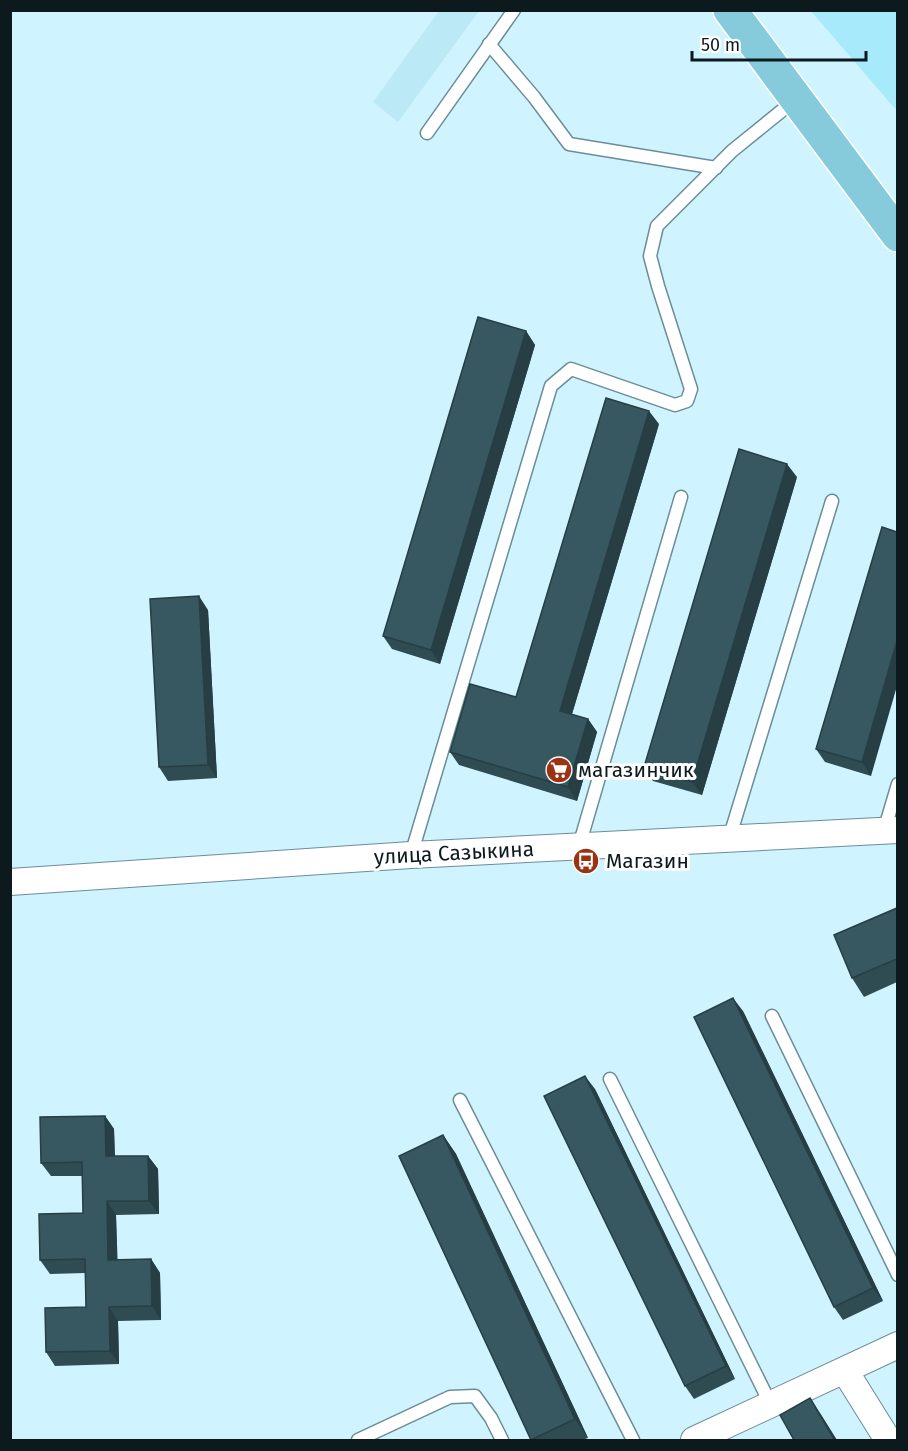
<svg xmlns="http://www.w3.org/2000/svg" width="908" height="1451" viewBox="0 0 908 1451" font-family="'Fira Sans',sans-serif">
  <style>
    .built { fill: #bbe9f6 }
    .green { fill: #a7eafc }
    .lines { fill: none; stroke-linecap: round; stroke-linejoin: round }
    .service-casing { stroke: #6b8d97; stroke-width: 15 }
    .minor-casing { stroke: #6b8d97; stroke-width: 28 }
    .primary-casing { stroke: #fff; stroke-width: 36 }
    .service { stroke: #fff; stroke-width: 12 }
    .minor { stroke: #fff; stroke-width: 26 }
    .primary { stroke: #85cbdb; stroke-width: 33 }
    .wall { fill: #2f4c53 }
    .shaded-wall { fill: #263e44 }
    .building { fill: #375861; stroke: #263e44; stroke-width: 1.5 }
    .labels { text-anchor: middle; stroke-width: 6; stroke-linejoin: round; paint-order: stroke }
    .poi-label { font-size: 21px; fill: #0c1a1e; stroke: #fff; text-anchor: start }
    .street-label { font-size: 21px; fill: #0c1a1e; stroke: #fff }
  </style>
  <rect width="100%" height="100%" fill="#cff4ff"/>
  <!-- built -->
  <polygon class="built" points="439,11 479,11 398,122 373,102"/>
  <!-- green -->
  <polygon class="green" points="811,11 897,11 897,111"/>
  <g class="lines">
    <defs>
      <g id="service">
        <polyline points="489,44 534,97 569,144 716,168"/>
        <polyline points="427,133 514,10"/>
        <polyline points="884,831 898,784"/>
        <polyline points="729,839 832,501"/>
        <polyline points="579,846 681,497"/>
        <polyline points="411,855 551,386 571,369 675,405 687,401 691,389 658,286 650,256 657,226 732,151 795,100"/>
        <polyline points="772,1016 898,1275"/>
        <polyline points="610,1079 771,1405"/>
        <polyline points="460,1100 633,1440"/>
        <polyline points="358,1440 450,1397 475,1396 491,1418 502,1440"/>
      </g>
      <g id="minor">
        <polyline points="10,882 411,855 898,830"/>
        <polyline points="845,1371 888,1440"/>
        <polyline points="694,1440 898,1345"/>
      </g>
      <polyline id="primary" points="730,10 898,235"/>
    </defs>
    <!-- service casing -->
    <use href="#service" class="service-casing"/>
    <!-- minor casing -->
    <use href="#minor" class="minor-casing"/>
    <!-- primary casing -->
    <use href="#primary" class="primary-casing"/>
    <!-- service -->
    <use href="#service" class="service"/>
    <!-- minor -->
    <use href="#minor" class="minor"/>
    <!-- primary -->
    <use href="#primary" class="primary"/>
  </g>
  <!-- wall -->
  <g class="wall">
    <polygon points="526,331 535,345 440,664 392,649 383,636"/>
    <polygon points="659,424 572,714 588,719 597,732 577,801 459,765 450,752 516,697"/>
    <polygon points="797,477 702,795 653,781 644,767"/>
    <polygon points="882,527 871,776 825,762 816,749"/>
    <polygon points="208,610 217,778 168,781 159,767"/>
    <polygon points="897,908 897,982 864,997 852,978"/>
    <polygon points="743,1011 883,1301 843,1320 834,1307"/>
    <polygon points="595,1089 735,1379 694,1399 685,1386"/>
    <polygon points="105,1116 114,1129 115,1156 148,1156 158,1169 159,1214 116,1215 117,1260 151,1259 160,1273 161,1320 118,1321 119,1364 55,1366 46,1352 86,1307 85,1273 50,1274 40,1260 83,1213 83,1176 51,1176 41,1163"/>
    <polygon points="443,1135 456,1154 588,1438 582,1440 531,1440"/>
  </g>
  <!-- shaded-wall -->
  <g class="shaded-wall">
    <polygon points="526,331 535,345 440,664 431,650"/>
    <polygon points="649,411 659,424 569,724 560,711"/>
    <polygon points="787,464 797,477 702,795 692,782"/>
    <polygon points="199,596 208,610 217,778 208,765"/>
    <polygon points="897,641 897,686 871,776 862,762"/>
    <polygon points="588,719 597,732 577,801 568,787"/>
    <polygon points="733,998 743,1011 883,1301 873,1288"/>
    <polygon points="585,1076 595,1089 735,1379 726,1366"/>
    <polygon points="105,1116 114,1129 115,1170 106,1156"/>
    <polygon points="443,1135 456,1154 588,1438 575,1419"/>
    <polygon points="148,1156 158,1169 159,1214 149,1201"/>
    <polygon points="107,1201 116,1215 118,1273 108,1260"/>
    <polygon points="151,1259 160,1273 161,1320 152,1306"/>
    <polygon points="109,1307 118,1321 119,1364 110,1351"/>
    <polygon points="810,1398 822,1416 837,1440 834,1440"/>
  </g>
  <!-- building -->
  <g class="building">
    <polygon points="478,317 526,331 431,650 383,636"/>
    <polygon points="606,398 649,411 560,711 588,719 568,787 450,752 470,684 516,697"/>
    <polygon points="739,449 787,464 692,782 644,767"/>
    <polygon points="882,527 897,532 897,641 862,762 816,749"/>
    <polygon points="199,596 208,765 159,767 150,599"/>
    <polygon points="897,908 897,959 852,978 834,935"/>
    <polygon points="733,998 873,1288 834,1307 694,1017"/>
    <polygon points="585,1076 726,1366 685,1386 544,1096"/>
    <polygon points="105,1116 106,1156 148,1156 149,1201 107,1201 108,1260 151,1259 152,1306 109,1307 110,1351 46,1352 45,1308 86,1307 85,1259 40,1260 39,1214 83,1213 82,1162 41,1163 40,1117"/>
    <polygon points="443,1135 575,1419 531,1440 399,1156"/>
    <polygon points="810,1398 834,1439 831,1440 794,1440 780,1415"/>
  </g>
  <!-- icons -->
  <defs>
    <symbol id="supermarket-disc" viewBox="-11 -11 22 22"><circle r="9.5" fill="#9a3214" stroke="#fff"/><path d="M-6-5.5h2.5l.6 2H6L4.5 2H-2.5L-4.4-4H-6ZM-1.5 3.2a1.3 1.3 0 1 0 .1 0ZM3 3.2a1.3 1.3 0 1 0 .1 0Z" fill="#fff"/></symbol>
    <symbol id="bus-disc" viewBox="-11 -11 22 22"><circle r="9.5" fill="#9a3214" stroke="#fff"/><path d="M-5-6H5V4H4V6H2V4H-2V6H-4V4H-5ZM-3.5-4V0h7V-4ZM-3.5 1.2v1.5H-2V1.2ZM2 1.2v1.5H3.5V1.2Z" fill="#fff"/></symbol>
  </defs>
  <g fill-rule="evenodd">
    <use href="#supermarket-disc" x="544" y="755" width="30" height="30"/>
    <use href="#bus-disc" x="571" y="846" width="30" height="30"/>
  </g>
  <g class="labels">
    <!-- poi labels -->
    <g class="poi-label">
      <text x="578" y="777">магазинчик</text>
      <text x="606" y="868">Магазин</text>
    </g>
    <!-- street labels -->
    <g class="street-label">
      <text transform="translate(454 853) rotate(-3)" y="7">улица Сазыкина</text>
    </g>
  </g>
  <!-- border -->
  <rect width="908" height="1451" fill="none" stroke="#0c1a1e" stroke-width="24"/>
  <!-- scale -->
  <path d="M692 51v9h174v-9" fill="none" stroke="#0c1a1e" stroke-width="3"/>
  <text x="701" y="51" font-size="18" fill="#0c1a1e" stroke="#ffffff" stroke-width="4.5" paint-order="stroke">50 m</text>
</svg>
